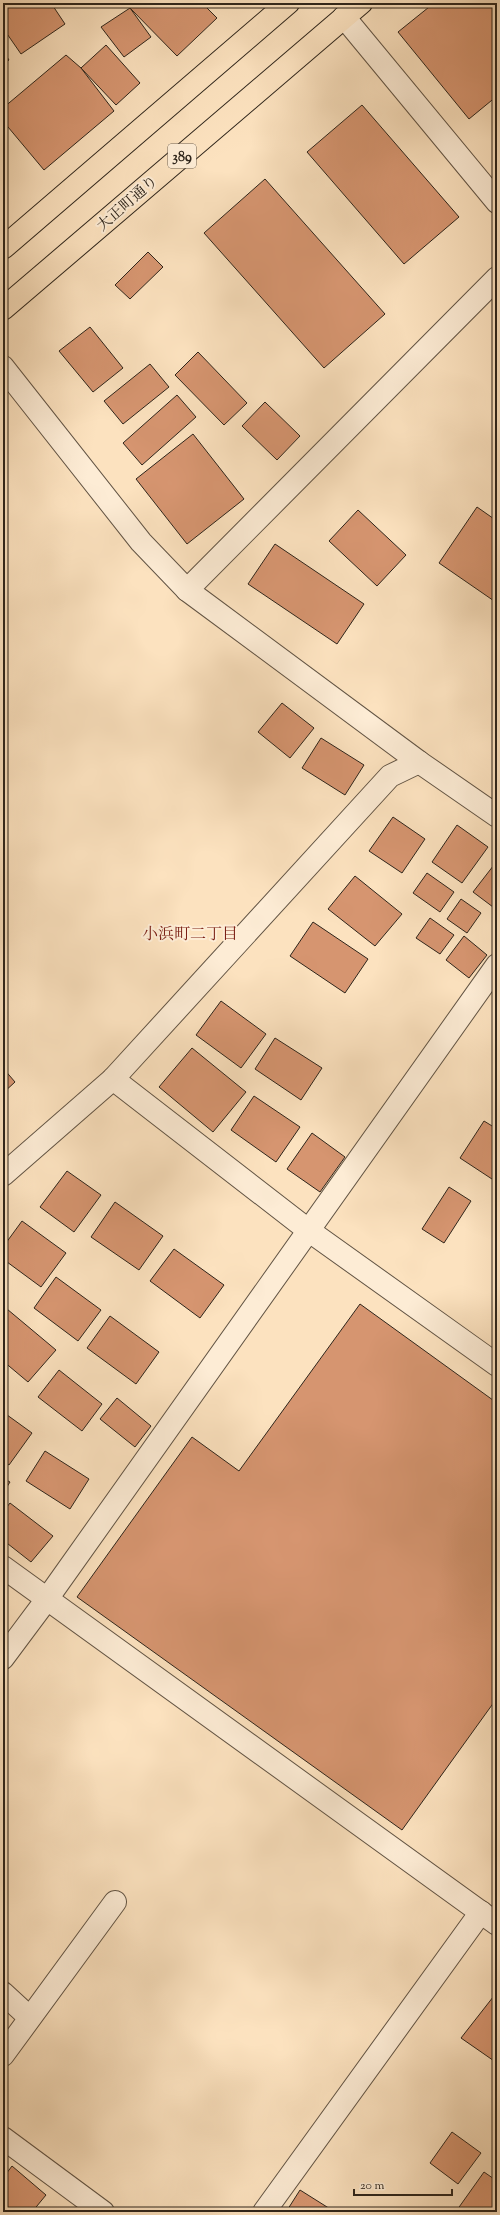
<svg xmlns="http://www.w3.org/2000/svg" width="500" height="2215" viewBox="0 0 500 2215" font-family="'Sorts Mill Goudy','Noto Serif JP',serif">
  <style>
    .building { fill: #d69570; stroke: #2e251b }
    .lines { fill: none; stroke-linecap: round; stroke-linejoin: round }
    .minor-casing { stroke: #625444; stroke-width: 24 }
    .tertiary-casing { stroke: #625444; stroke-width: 24 }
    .trunk-casing { stroke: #2e251b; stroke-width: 24 }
    .minor { stroke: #fdecd5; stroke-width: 22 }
    .tertiary { stroke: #fdecd5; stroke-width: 22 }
    .trunk { stroke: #fce2bf; stroke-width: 22 }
    .labels { text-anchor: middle; stroke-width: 4; stroke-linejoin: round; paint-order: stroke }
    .shield { fill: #fdecd5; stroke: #6c6153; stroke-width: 1 }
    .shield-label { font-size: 14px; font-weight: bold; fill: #2e251b }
    .street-label { font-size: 15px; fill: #2e251b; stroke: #fdecd5 }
    .neighbourhood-label { font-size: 16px; fill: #7a1f14; stroke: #fdecd5 }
  </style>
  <rect width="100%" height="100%" fill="#fce2bf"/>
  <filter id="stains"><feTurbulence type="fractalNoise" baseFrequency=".005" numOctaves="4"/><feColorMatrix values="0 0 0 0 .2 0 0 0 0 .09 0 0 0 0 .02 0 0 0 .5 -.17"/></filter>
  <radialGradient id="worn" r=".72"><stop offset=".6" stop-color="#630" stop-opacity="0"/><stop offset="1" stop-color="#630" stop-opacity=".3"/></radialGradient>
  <!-- building -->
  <g class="building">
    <polygon points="3,3 51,3 65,24 21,54 3,28"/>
    <polygon points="135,3 202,3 217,18 177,56 130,8"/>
    <polygon points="434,3 497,3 497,96 469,119 398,32"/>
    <polygon points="130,8 151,37 124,57 101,27"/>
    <polygon points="106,45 140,83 116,105 81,68"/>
    <polygon points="3,51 9,60 3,65"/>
    <polygon points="66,55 81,68 114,111 44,170 3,121 3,108"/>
    <polygon points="362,105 459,217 404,264 307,152"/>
    <polygon points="265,179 385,314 324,368 204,233"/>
    <polygon points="148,252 163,267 130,299 115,285"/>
    <polygon points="90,327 123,368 93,392 59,351"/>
    <polygon points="198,352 247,403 224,425 175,375"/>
    <polygon points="150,364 169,387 123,424 104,401"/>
    <polygon points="177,395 196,417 142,465 123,443"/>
    <polygon points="265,402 300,436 277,460 242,426"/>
    <polygon points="193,434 244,499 187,544 136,479"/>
    <polygon points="477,507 497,521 497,603 439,563"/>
    <polygon points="358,510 406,555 377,586 329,541"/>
    <polygon points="275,544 364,604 337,644 248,584"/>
    <polygon points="282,703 314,728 290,758 258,732"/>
    <polygon points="321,738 364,765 345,795 302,768"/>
    <polygon points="393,817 425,839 402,873 369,851"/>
    <polygon points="457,825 488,847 462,883 432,862"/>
    <polygon points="497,861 497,910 473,892"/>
    <polygon points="427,873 454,892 440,912 413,893"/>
    <polygon points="355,876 402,914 375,946 328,909"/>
    <polygon points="461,899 481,913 467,933 447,919"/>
    <polygon points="430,918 454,935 440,954 416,938"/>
    <polygon points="313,922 368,959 345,993 290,956"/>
    <polygon points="464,936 487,955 469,978 446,960"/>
    <polygon points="221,1001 266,1034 241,1068 196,1035"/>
    <polygon points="275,1038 322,1068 301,1100 255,1069"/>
    <polygon points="192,1048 246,1092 213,1132 159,1087"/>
    <polygon points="3,1068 15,1082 3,1093"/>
    <polygon points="254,1096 300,1127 276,1162 231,1130"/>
    <polygon points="484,1121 497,1129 497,1177 495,1181 460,1158"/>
    <polygon points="312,1133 345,1157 320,1192 287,1169"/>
    <polygon points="67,1171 101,1195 74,1232 40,1207"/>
    <polygon points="449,1187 471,1201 444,1243 422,1229"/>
    <polygon points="115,1202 163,1236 139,1270 91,1237"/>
    <polygon points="22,1221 66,1253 41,1287 3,1259 3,1247"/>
    <polygon points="174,1249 224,1285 200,1318 150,1281"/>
    <polygon points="56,1277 101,1310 78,1341 34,1308"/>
    <polygon points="360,1304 497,1403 497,1698 402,1830 77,1597 192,1437 239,1471"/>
    <polygon points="7,1309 56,1350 28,1382 3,1361 3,1313"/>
    <polygon points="110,1316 159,1352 136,1384 87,1348"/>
    <polygon points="59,1370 102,1404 82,1431 38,1397"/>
    <polygon points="117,1398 151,1426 135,1447 100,1419"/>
    <polygon points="3,1412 32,1433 9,1465 3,1461"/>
    <polygon points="45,1451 89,1479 70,1509 26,1481"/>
    <polygon points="3,1478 10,1482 3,1493"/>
    <polygon points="10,1503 53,1536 31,1562 3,1540 3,1512"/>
    <polygon points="497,1992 497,2063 461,2038"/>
    <polygon points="452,2132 481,2153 458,2184 430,2163"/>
    <polygon points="12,2166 46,2195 32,2212 3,2212 3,2178"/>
    <polygon points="484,2172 497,2181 497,2212 460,2212 457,2210"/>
    <polygon points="300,2190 335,2212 286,2212"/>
  </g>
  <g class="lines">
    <defs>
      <g id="minor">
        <polyline points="344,17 497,202"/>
        <polyline points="187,590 497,278"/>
        <polyline points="113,1079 308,1230 497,1365"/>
        <polyline points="3,1175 113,1079 390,776 419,762"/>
        <polyline points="3,1567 497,1924"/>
        <polyline points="3,1658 47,1599 497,965"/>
        <polyline points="3,1993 29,2017"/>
        <polyline points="3,2055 115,1902"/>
        <polyline points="3,2138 103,2212"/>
        <polyline points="264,2212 481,1912"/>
      </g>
      <polyline id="tertiary" points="3,367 141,542 187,590 419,762 497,816"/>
      <g id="trunk">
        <polyline points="3,248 288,3"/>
        <polyline points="3,309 361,3"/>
      </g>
    </defs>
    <!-- minor casing -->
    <use href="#minor" class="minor-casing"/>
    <!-- tertiary casing -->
    <use href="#tertiary" class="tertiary-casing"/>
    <!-- trunk casing -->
    <use href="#trunk" class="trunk-casing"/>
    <!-- minor -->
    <use href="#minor" class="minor"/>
    <!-- tertiary -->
    <use href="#tertiary" class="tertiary"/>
    <!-- trunk -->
    <use href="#trunk" class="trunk"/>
  </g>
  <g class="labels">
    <!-- shield labels -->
    <rect class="shield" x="168" y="144" width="28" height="24" rx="3"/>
    <g class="shield-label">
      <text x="182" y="161">389</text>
    </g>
    <!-- street labels -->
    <g class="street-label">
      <text transform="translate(127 203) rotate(-41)" y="5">大正町通り</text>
    </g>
    <!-- neighbourhood labels -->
    <g class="neighbourhood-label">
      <text x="190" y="939">小浜町二丁目</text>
    </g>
  </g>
  <!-- margin -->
  <rect width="500" height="2215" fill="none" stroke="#fce2bf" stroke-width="16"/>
  <rect x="4" y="4" width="492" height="2207" fill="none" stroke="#2e251b" stroke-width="2"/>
  <rect x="8" y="8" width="484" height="2199" fill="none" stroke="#2e251b"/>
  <!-- scale -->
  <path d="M354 2189v6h98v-6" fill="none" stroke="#2e251b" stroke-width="2"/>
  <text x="360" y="2189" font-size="12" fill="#2e251b" stroke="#fdecd5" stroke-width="3" paint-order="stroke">20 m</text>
  <rect width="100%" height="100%" filter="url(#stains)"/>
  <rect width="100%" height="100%" fill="url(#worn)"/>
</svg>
